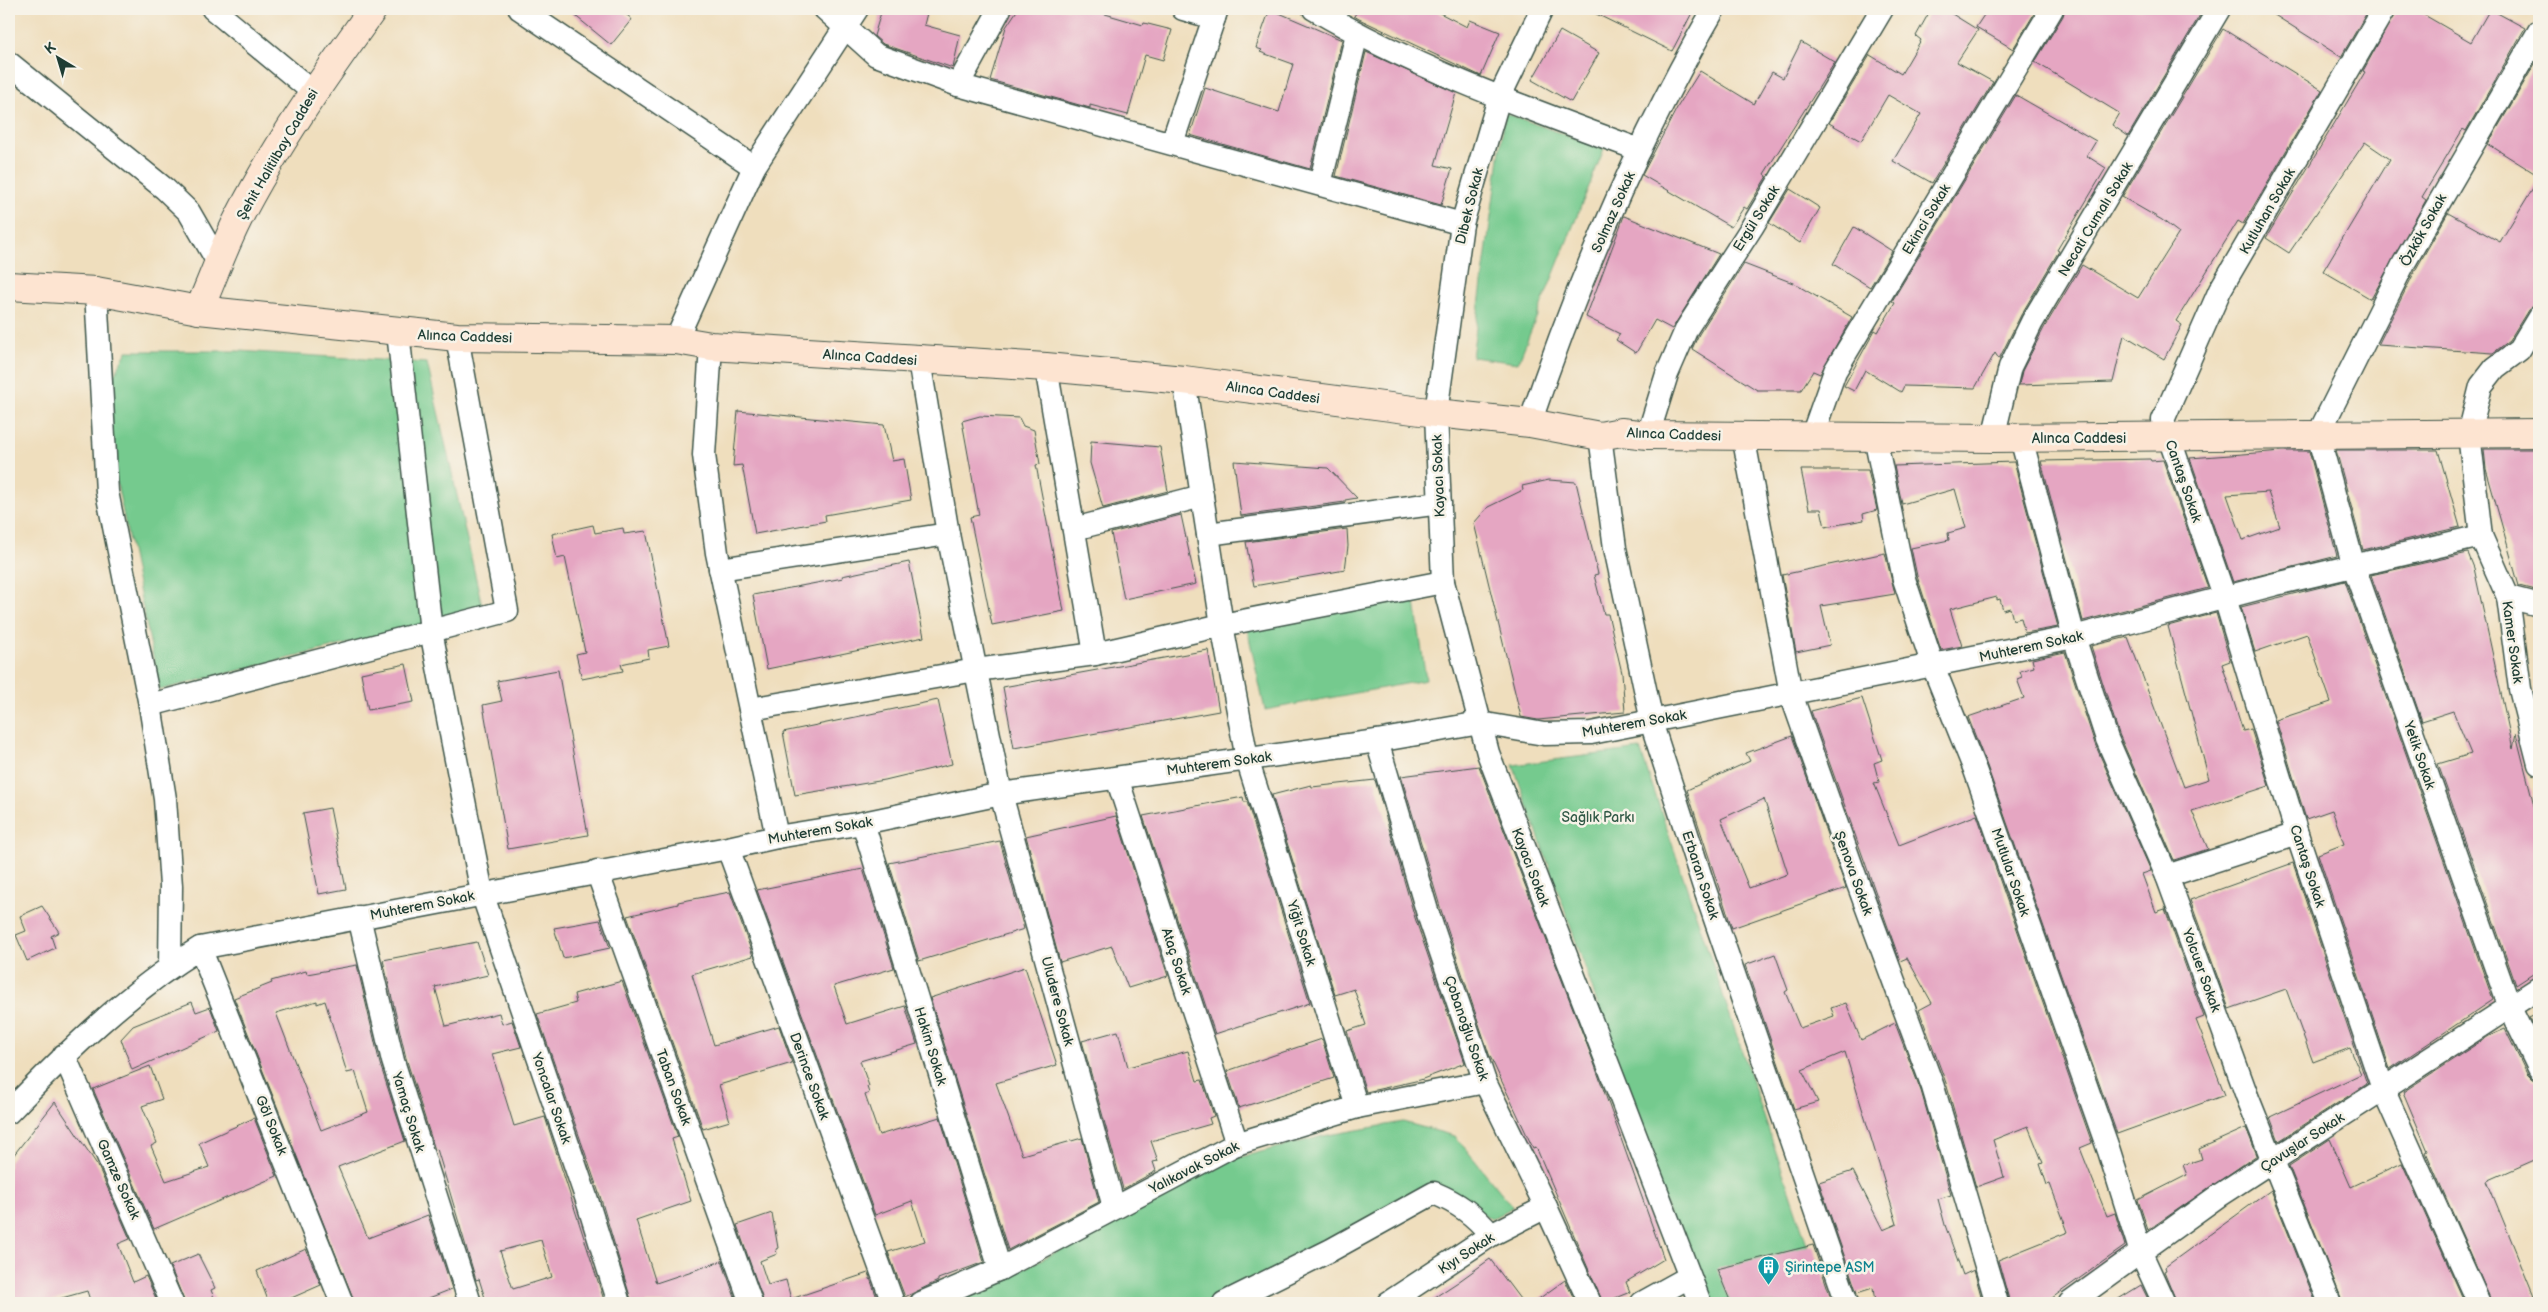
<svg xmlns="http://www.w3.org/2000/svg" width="2548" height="1312" viewBox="0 0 2548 1312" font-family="'Balsamiq Sans',sans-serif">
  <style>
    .green { fill: #74ca8e; stroke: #4a8461 }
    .building { fill: #e5a6c2; fill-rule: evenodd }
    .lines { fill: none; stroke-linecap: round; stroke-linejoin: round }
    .street-casing { stroke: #3e5549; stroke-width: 25 }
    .secondary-casing { stroke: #3e5549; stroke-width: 30 }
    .street { stroke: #fff; stroke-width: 22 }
    .secondary { stroke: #fde4d1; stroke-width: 28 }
    .labels { text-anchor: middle; stroke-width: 5; stroke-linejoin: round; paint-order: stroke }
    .street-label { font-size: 14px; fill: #1f3d34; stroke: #f7f3e8 }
    .park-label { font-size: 14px; fill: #305946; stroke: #f7f3e8 }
    .culture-label { font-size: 14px; fill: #0d838f; stroke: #f7f3e8; text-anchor: start }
  </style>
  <rect width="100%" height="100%" fill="#f7f3e8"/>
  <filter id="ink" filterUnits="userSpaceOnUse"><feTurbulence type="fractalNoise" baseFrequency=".02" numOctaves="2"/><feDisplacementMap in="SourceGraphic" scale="10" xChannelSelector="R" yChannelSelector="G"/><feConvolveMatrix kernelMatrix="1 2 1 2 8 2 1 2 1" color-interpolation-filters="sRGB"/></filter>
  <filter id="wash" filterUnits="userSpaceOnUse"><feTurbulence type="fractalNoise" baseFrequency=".0096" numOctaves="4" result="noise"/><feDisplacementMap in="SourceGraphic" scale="20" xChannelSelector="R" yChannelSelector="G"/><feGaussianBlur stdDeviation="1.12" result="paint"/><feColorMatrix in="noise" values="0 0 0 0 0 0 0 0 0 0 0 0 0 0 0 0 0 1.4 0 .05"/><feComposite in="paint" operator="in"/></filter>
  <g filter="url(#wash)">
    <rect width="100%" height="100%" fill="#efdebd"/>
    <!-- green -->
    <g class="green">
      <polygon points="1505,113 1604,149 1518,363 1472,357"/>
      <polygon points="127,351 239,351 427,363 483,610 160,690 100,402"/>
      <polygon points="1414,595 1426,680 1265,710 1247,628"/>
      <polygon points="1640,749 1827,1303 1704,1303 1672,1224 1585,967 1513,765"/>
      <polygon points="1403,1122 1455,1136 1513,1207 1491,1219 1441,1187 1227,1303 954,1303 1064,1248 1218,1163 1323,1136"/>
    </g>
    <g id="blocks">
      <!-- building -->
      <g class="building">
        <polygon points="567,9 619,9 632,19 611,45"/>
        <polygon points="882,9 914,9 927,13 924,25 960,35 953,68 883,44 874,36"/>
        <polygon points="1018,9 1088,9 1143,25 1144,23 1172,30 1163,60 1145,55 1128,115 1090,105 1090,108 990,80 1006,27"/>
        <polygon points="1270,9 1342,40 1310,169 1190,135 1205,88 1279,112 1293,64 1260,52 1262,50 1256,48"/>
        <polygon points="1359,9 1432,9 1467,27 1470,20 1500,32 1481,76 1359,19 1354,16"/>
        <polygon points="1586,9 1694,9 1672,51"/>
        <polygon points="1931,9 1944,9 1978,30 1957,62 1993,82 1932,183 1893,161 1921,114 1888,95 1861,141 1829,123 1870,55 1901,74 1921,40 1916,36"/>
        <polygon points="1988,9 2037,9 2013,49 1976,27"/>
        <polygon points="2065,9 2190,9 2200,15 2128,136 2112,125 2119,113 2035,62 2063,16"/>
        <polygon points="2265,9 2369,9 2341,57"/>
        <polygon points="2397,9 2414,9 2471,42 2490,9 2525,28 2466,131 2463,129 2422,197 2426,200 2371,299 2323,271 2390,159 2365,142 2289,253 2266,238 2365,72 2363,71"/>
        <polygon points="2223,29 2322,90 2243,224 2238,221 2176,321 2182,325 2164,359 2124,335 2113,382 2019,385 2022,371 2044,328 2082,265 2138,298 2179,233 2162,220 2122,197"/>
        <polygon points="1560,31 1599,53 1571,102 1532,80"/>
        <polygon points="1801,42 1835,62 1764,174 1767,176 1747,209 1744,207 1731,227 1642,175 1678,106 1700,71 1754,104 1772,72 1783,78"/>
        <polygon points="1366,52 1456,93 1435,165 1452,169 1441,205 1336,176"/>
        <polygon points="2539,57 2539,176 2488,144"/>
        <polygon points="2016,95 2096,141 2087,156 2106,168 2057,250 2059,251 2021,315 1999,359 1995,353 1975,388 1904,386 1901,392 1865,370 1854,391 1844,386 1875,330 1878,332 1895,303 1892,301"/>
        <polygon points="2539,178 2539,304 2528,310 2509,341 2493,353 2378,345 2416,269 2448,213 2500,242"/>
        <polygon points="1790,189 1820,208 1800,243 1769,223"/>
        <polygon points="1624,216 1719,254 1672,329 1655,320 1636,353 1616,340 1620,334 1586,317"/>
        <polygon points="1854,227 1892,251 1870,287 1833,264"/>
        <polygon points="1744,264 1793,283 1852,317 1820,374 1813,371 1801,390 1757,390 1692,349 1699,334"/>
        <polygon points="738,411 884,425 892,461 904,459 911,500 825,515 826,521 755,534 742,465 733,466"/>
        <polygon points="980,416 1019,418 1023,426 1034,430 1040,464 1036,465 1064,611 992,625 970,517 979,515 962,421"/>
        <polygon points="1091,441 1160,447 1168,491 1103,508 1090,463"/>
        <polygon points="2484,449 2539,449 2539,591 2519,586 2486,469"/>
        <polygon points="2336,450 2438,450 2460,527 2363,550"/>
        <path d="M2283 451H2309L2337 556 2233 582 2190 458ZM2268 492 2280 527 2243 540 2227 495Z"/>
        <polygon points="2150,459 2151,461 2163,460 2208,588 2083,621 2041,461"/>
        <polygon points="1234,461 1328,468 1357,498 1345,500 1345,502 1241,516"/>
        <polygon points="2014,462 2058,627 2025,633 2021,618 2013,620 2010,608 2003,610 2000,599 1997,600 1997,597 1950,609 1962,646 1941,650 1917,576 1911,548 1949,540 1948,533 1966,528 1955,489 1902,504 1894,466"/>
        <polygon points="1801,470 1868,470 1877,510 1863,514 1864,520 1825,527 1821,509 1809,509"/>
        <polygon points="1549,480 1576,482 1598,574 1594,575 1604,614 1608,614 1622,673 1625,712 1538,720 1521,717 1474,523 1488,507 1523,490 1522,486"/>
        <polygon points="1181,515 1196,584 1124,599 1111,533"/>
        <polygon points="593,525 595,533 623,528 624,534 646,531 669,646 648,650 649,658 621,664 623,671 582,679 576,654 585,652 565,557 557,559 552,534"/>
        <polygon points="1347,529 1348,546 1345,570 1254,586 1246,542"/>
        <polygon points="1885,553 1895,594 1821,606 1830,645 1796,652 1782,575"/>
        <polygon points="2468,553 2474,568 2513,749 2516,734 2539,825 2539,970 2516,985 2438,764 2471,754 2453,711 2422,721 2371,575"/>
        <polygon points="909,562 924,637 767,669 753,595 843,578 842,576"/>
        <polygon points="2345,581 2493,1000 2390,1069 2318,854 2344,844 2332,810 2306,819 2276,720 2331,702 2307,634 2255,652 2241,607"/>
        <polygon points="2216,613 2230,661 2222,664 2243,731 2251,729 2269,786 2192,811 2208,849 2174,860 2119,734 2091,646 2128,637 2184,787 2209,779 2168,626"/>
        <polygon points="1208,650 1219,711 1014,748 1003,687"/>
        <polygon points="2065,652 2095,744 2151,871 2142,874 2156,912 2165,909 2204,1017 2196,1020 2225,1095 2117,1134 1987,766 1968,717 2024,698 2017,679 2022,677 2020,671 2034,667 2032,659"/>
        <polygon points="406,664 414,702 368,710 361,673"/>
        <polygon points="558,670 588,835 508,849 483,705 502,701 497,681"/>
        <polygon points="1862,698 1882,760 1874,763 1879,782 1874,783 1899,845 1977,815 2092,1143 2080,1148 2107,1216 2115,1213 2125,1246 2045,1303 2010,1303 1998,1260 2068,1232 2050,1184 2047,1185 2040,1164 2043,1163 2028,1126 1993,1140 2004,1177 1976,1187 1946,1083 1919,1010 1932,1003 1907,958 1900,961 1811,711"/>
        <polygon points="938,700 952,764 885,780 795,795 783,732"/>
        <path d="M1792 736 1846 888 1732 928 1687 790 1750 761 1746 753ZM1764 799 1788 874 1749 888 1721 819Z"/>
        <polygon points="1479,766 1594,1063 1664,1259 1626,1282 1630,1292 1603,1303 1536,1147 1533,1148 1489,1054 1441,910 1401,776"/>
        <polygon points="1375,780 1415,918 1465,1063 1420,1080 1366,1092 1347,1031 1366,1025 1354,989 1335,995 1272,795 1311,785 1312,787"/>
        <polygon points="1243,797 1244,802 1247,802 1310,1003 1215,1034 1143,816"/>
        <polygon points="330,808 346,889 319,894 303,813"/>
        <polygon points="1116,816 1168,976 1128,988 1112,946 1060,962 1026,836"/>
        <polygon points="1000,841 1024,929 919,961 889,863"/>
        <polygon points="2293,863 2367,1084 2279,1141 2270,1117 2361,1074 2350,1048 2313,1062 2286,989 2229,1009 2190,900"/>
        <polygon points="863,869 894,968 834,986 847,1024 905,1006 917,1044 860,1061 869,1086 867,1087 869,1093 865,1095 879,1135 940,1117 984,1262 938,1279 938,1281 905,1297 888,1252 925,1241 912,1201 875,1215 757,890"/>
        <polygon points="730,892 753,956 692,974 714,1045 779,1026 792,1063 719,1085 730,1121 703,1129 627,916 678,904 678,902"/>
        <polygon points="42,906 59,932 51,936 55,948 27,961 16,935 26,931 20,916"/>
        <polygon points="600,920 610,948 563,958 554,928"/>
        <path d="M477 942 488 975 435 987 446 1026 499 1013 502 1024 512 1021 521 1047 492 1054 514 1126 545 1117 605 1303H484L485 1298 479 1279 476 1280 437 1149 435 1150 406 1058 383 960ZM541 1240 552 1277 513 1289 500 1251Z"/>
        <polygon points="1775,954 1788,990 1785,992 1800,1028 1834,1016 1831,1008 1846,1003 1861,1040 1895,1023 1921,1091 1951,1195 1938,1199 1945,1225 1963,1275 1974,1270 1983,1303 1875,1303 1873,1288 1857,1293 1819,1182 1853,1171 1883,1230 1897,1224 1845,1052 1802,1070 1818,1102 1794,1109 1745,965"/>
        <path d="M357 965 380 1064 405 1141 338 1167 368 1238 428 1215 452 1289 416 1303H355L234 998 272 983 271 981 306 971 307 974ZM317 1001V1004L325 1001 347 1073 355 1071 368 1112 321 1130 276 1013Z"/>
        <polygon points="1025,967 1057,1065 996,1083 1022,1155 1082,1138 1099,1202 1008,1250 930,998"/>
        <polygon points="622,981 678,1137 672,1139 691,1201 636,1220 656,1283 722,1261 737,1303 632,1303 600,1196 537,1014 576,1003 574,994"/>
        <polygon points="192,1002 196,1012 210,1007 219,1031 132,1070 121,1039 133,1026"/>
        <polygon points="2539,1013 2539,1038 2529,1018"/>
        <polygon points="2505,1029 2527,1074 2532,1079 2539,1081 2539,1158 2487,1181 2537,1303 2492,1303 2426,1152 2428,1151 2403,1092 2489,1036"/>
        <polygon points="1118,1031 1128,1067 1188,1051 1197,1081 1202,1080 1214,1116 1209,1118 1211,1124 1151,1141 1158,1161 1153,1162 1156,1171 1123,1189 1082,1041"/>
        <polygon points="1322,1039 1334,1078 1239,1108 1227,1071"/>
        <polygon points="150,1066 162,1099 142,1106 157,1143 151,1146 166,1181 209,1167 199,1143 254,1118 277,1176 154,1229 93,1089"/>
        <polygon points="55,1102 98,1166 130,1239 118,1244 133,1282 146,1276 158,1303 82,1303 90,1300 87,1291 44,1303 9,1303 9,1161"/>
        <polygon points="2246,1128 2257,1155 2148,1230 2138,1200 2187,1175 2183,1165 2202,1159 2199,1149"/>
        <polygon points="2330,1139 2351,1187 2402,1163 2465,1303 2343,1303 2289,1166"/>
        <polygon points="2271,1190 2316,1303 2177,1303 2164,1271 2166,1270 2165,1267"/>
        <polygon points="772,1213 778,1248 776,1249 777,1254 760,1261 768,1285 786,1280 791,1299 868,1273 879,1303 764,1303 737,1225"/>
        <polygon points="1813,1245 1832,1301 1825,1303 1731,1303 1717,1269"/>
        <polygon points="306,1249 321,1285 280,1303 269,1303 257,1271"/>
        <polygon points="198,1254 215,1288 211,1290 216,1303 185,1303 170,1266"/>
        <polygon points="1490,1259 1523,1303 1426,1303 1458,1282"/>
        <polygon points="1565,1280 1576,1303 1533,1303"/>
        <polygon points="2141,1285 2150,1303 2112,1303"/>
      </g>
    </g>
  </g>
  <g filter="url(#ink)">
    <use href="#blocks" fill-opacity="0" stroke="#3e5549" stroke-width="1"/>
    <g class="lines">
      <defs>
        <g id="street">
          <polyline points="213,9 313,92"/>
          <polyline points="520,9 754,167 857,9"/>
          <polyline points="825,9 876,55 958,85 1462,224"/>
          <polyline points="1183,9 1214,18"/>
          <path d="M1314 9C1416 69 1529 109 1640 150"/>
          <polyline points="1542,9 1499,98 1462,224 1436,413 1443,582 1488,753 1700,1303"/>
          <polyline points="2384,9 2220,290 2163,420 2225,598 2297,834 2383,1089 2479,1303"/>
          <polyline points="2539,31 2404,263 2318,435 2354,567 2510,1008 2539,1068"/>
          <polyline points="9,63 165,189 189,212 219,264"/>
          <polyline points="958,85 1000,9"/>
          <polyline points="1172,143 1217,9"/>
          <polyline points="1320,184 1357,34"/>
          <polyline points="96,291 107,492 150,705 165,799 171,886 170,966"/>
          <polyline points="2539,317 2519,350 2495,368 2481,386 2469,434 2481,536 2508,597 2520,689 2539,764"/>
          <polyline points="398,332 431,631 482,893 587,1200 619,1303"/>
          <polyline points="676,340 754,167"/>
          <polyline points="711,346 704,455 717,553 777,837"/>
          <polyline points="1046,367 1095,654"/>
          <polyline points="1184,380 1222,625 1247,759 1357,1107"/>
          <path d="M1530 423C1578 280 1638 140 1714 9"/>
          <polyline points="1648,435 1667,374 1687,328 1752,227 1882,9"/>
          <polyline points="1743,435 1791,694 1854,873 1933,1087 1997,1303"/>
          <polyline points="1600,436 1615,548 1654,731 1704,887 1847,1303"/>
          <polyline points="1812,436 1835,371 2052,9"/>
          <polyline points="1875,437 1904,579 1933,666 1975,770 2109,1151 2141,1253 2164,1303"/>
          <polyline points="1993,438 2010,367 2032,322 2219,9"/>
          <polyline points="2021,438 2074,637 2107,739 2167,876 2247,1096 2330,1303"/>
          <polyline points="1074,529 1202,496"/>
          <polyline points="948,534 1001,794 1114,1207"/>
          <polyline points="1208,534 1440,503"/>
          <polyline points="720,569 948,534 919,360"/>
          <polyline points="2508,597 2539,605"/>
          <polyline points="150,705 507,611 457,337"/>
          <polyline points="750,709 976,670 1095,654 1222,625 1443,582"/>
          <polyline points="1377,741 1428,914 1485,1082 1546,1207 1590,1303"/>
          <polyline points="1117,778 1237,1144"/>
          <polyline points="863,823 1000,1269"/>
          <polyline points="728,848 893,1303"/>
          <polyline points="597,871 751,1303"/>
          <polyline points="2167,876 2297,834"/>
          <polyline points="359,917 393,1061 470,1303"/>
          <polyline points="200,948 342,1303"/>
          <polyline points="64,1055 172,1303"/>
          <path d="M9 1112C67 1052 129 991 200 948L728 848 777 837 863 823 1001 794 1377 741 1480 723 1544 734 1591 733 2074 637 2276 584 2481 536"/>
          <polyline points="921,1303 1000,1269 1236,1144 1357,1107 1485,1082"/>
          <path d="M1224 1303 1331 1250 1434 1193C1458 1203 1475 1215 1491 1235"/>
          <polyline points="1388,1303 1491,1235 1546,1207"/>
          <polyline points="1642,1303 1689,1277"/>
          <polyline points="2070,1303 2218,1196 2539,988"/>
        </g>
        <g id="secondary">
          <polyline points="9,286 96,291 199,310 457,337 676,340 711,346 1046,367 1184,380 1436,413 1530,423 1600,436 1621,432 1648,435 1993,438 2539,433"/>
          <path d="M199 310C212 280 223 249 238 219 276 145 324 77 373 9"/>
        </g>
      </defs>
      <!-- street casing -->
      <use href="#street" class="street-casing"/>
      <!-- secondary casing -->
      <use href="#secondary" class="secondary-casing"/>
      <!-- street -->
      <use href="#street" class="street"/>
      <!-- secondary -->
      <use href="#secondary" class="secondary"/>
    </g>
  </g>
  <!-- icons -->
  <defs>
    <symbol id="building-pin" viewBox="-11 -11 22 30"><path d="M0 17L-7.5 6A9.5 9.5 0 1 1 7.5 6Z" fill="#0f9aa8" stroke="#f7f3e8"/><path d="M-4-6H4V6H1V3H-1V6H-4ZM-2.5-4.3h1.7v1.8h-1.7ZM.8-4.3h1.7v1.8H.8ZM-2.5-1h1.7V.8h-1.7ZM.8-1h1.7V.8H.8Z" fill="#fff"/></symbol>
  </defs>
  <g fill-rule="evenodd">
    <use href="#building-pin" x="1756" y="1254" width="25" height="34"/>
  </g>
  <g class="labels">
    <!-- street labels -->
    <g class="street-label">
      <text transform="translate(277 154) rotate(-60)" y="5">Şehit Halitilbay Caddesi</text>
      <text transform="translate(1469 206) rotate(-76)" y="5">Dibek Sokak</text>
      <text transform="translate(2267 211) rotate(-60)" y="5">Kutluhan Sokak</text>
      <text transform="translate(1613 212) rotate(-66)" y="5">Solmaz Sokak</text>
      <text transform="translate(1756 218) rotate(-58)" y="5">Ergül Sokak</text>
      <text transform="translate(1926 219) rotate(-59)" y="5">Ekinci Sokak</text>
      <text transform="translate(2095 219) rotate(-59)" y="5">Necati Cumalı Sokak</text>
      <text transform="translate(2423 230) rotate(-61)" y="5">Özkök Sokak</text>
      <text transform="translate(465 336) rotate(2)" y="5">Alınca Caddesi</text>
      <text transform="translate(870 357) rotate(4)" y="5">Alınca Caddesi</text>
      <text transform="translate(1273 392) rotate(8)" y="5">Alınca Caddesi</text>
      <text transform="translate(1674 434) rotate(2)" y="5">Alınca Caddesi</text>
      <text x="2079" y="443">Alınca Caddesi</text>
      <text transform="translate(1438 476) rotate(-92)" y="5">Kayacı Sokak</text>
      <text transform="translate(2184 481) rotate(71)" y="5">Cantaş Sokak</text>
      <text transform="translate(2513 642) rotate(82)" y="5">Kamer Sokak</text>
      <text transform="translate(2031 646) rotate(-12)" y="5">Muhterem Sokak</text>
      <text transform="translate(1634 723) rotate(-10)" y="5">Muhterem Sokak</text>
      <text transform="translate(2420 755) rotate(71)" y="5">Yetik Sokak</text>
      <text transform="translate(1219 763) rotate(-8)" y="5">Muhterem Sokak</text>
      <text transform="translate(820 830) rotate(-10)" y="5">Muhterem Sokak</text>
      <text transform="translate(2308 866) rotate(72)" y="5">Cantaş Sokak</text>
      <text transform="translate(1531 867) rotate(69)" y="5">Kayacı Sokak</text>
      <text transform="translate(2011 872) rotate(71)" y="5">Mutlular Sokak</text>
      <text transform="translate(1854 873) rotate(70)" y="5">Şenova Sokak</text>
      <text transform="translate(1701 875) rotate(72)" y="5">Erbaran Sokak</text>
      <text transform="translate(422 905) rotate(-11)" y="5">Muhterem Sokak</text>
      <text transform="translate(1302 933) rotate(73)" y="5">Yiğit Sokak</text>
      <text transform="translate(1177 961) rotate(72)" y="5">Ataç Sokak</text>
      <text transform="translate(2202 970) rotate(70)" y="5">Yolcuer Sokak</text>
      <text transform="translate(1058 1001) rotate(75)" y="5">Uludere Sokak</text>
      <text transform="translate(1467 1028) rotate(71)" y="5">Çobanoğlu Sokak</text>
      <text transform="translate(931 1046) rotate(73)" y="5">Hakim Sokak</text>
      <text transform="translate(810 1076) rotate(70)" y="5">Derince Sokak</text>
      <text transform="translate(674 1087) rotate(70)" y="5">Taban Sokak</text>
      <text transform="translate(552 1098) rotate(71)" y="5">Yoncalar Sokak</text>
      <text transform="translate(409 1112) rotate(73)" y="5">Yamaç Sokak</text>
      <text transform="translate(272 1125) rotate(68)" y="5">Göl Sokak</text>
      <text transform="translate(2302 1142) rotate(-33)" y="5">Çavuşlar Sokak</text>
      <text transform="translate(1194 1167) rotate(-27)" y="5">Yalıkavak Sokak</text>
      <text transform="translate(119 1179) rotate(66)" y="5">Gamze Sokak</text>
      <text transform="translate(1466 1253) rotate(-33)" y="5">Kıyı Sokak</text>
    </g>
    <!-- park labels -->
    <g class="park-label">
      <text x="1598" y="822">Sağlık Parkı</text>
    </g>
    <!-- culture labels -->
    <g class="culture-label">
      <text x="1785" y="1272">Şirintepe ASM</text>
    </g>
  </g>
  <!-- margin -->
  <rect width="2548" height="1312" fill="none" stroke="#f7f3e8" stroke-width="30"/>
  <!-- north arrow -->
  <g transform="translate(58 58) rotate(322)" stroke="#f7f3e8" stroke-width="4" paint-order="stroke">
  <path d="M0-4L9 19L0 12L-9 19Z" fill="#1f3d34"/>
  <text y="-8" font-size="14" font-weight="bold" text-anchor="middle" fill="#1f3d34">K</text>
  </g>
</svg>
